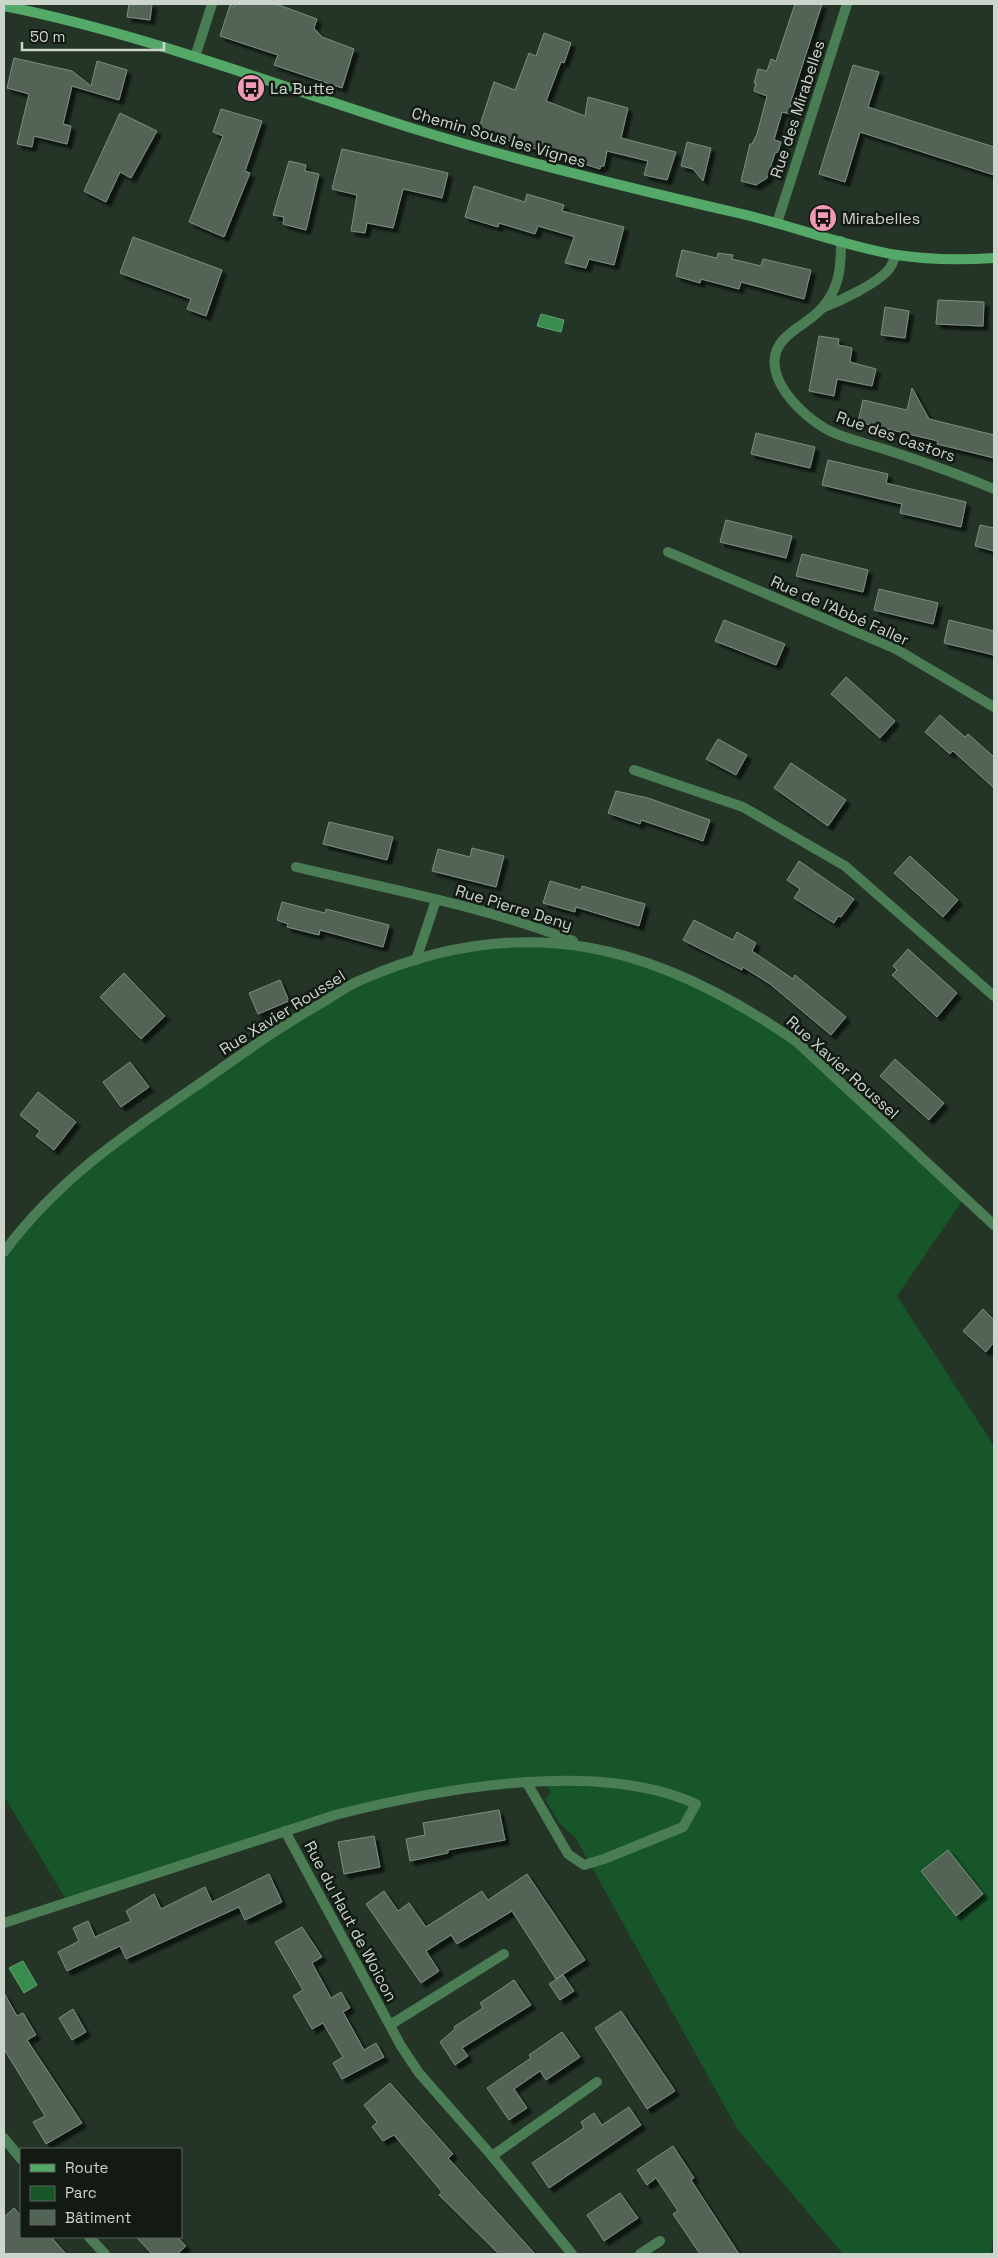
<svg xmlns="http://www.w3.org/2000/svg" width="998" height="2258" viewBox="0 0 998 2258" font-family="'Space Grotesk',sans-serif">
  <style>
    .green { fill: #165629 }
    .water { fill: #388c4e; stroke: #64a274 }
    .building { fill: #526455; stroke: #7c8f7f; filter: url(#shadow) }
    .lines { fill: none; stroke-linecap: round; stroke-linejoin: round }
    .street { stroke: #4b7d55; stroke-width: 10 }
    .secondary { stroke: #54a868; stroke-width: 10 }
    .labels { text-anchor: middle; stroke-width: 5; stroke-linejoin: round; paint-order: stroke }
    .poi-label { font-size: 16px; fill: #cbd5cc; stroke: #131a14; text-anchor: start }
    .street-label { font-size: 16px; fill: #cbd5cc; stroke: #131a14 }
  </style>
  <defs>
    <filter id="shadow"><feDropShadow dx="4.5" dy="4.5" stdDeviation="1" flood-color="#0009"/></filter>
  </defs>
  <rect width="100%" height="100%" fill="#243427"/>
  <!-- green -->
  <polygon class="green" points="538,941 654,964 797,1042 964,1198 897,1296 994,1446 994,2230 991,2254 843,2254 738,2130 575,1837 560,1824 545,1799 551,1793 543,1779 313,1817 65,1898 4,1796 4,1252 92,1159 360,980 454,949"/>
  <!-- water -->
  <g class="water">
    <polygon points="541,314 564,320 561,332 537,326"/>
    <polygon points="23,1961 37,1985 24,1993 9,1968"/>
  </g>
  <!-- building -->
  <g class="building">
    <polygon points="129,4 152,4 150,20 127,17"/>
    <polygon points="235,4 276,4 317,19 314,28 322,37 354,49 342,88 274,65 278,55 220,36 230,5 234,7"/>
    <polygon points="795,4 822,4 791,101 790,114 782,112 774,140 781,142 778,152 775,153 767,178 756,185 741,181 750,144 752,144 757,134 767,96 754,91 756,83 754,83 758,69 767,71 771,59 776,61"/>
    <polygon points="544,33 571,43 564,63 561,62 546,101 585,116 588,97 628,108 621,138 676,152 667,180 644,175 648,161 607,151 604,166 601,166 600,169 478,131 494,82 515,90 529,53 536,56"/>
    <polygon points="14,58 72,71 91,86 97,61 127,70 119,100 72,86 63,124 71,126 67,144 34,136 32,147 17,144 29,94 7,88"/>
    <polygon points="853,65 879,72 868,107 994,147 994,175 860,132 845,182 819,174"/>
    <polygon points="221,109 262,121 245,171 250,173 224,237 189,222 223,136 213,132"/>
    <polygon points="120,113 157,131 131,178 120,172 106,202 84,191"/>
    <polygon points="687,142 711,148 703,181 693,169 681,166"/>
    <polygon points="342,149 448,173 442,198 403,189 393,228 367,223 365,233 351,231 357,195 332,189"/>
    <polygon points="289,161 306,165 305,171 319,174 306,230 283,224 284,217 273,215"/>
    <polygon points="474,186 525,202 527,194 564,205 562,211 624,227 614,265 589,259 586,268 565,263 574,237 572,236 538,226 535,234 499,223 498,227 465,217"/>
    <polygon points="133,237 222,270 206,316 187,309 191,299 120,273"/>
    <polygon points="682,250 717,258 718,253 733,255 732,259 761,266 763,259 811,270 804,299 741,282 739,289 701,279 700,283 676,276"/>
    <polygon points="938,300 984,302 983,326 936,324"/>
    <polygon points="885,307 909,311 905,338 881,335"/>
    <polygon points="819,336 839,339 838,345 852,348 850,362 876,369 872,386 837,379 834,396 809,391"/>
    <polygon points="912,388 929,419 994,435 994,458 937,444 938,441 858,422 863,400 907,410"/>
    <polygon points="756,433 815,447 810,468 751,454"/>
    <polygon points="828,460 888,474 886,483 966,502 961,527 900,513 902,504 822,485"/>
    <polygon points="726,520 792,536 786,558 720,542"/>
    <polygon points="980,525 994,528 994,551 975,546"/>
    <polygon points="802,554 868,570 863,592 796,576"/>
    <polygon points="879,589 938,603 933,624 874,610"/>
    <polygon points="724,620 785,644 776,665 715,641"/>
    <polygon points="949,620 994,631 994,655 944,643"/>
    <polygon points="846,677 895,721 880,738 831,694"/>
    <polygon points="940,715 965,737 968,734 994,757 994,788 953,751 950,754 925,732"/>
    <polygon points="718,739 747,755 736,775 706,759"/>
    <polygon points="791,763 846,800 828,826 774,788"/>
    <polygon points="616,791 648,798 710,820 703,841 641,820 640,824 608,813"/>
    <polygon points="329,822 393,837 387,860 323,844"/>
    <polygon points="472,848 504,856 496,887 432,871 438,849 470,857"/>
    <polygon points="910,856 958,900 943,917 894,873"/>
    <polygon points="799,861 854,899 841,917 838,916 834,923 794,898 800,889 787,880"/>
    <polygon points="550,881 581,890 582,886 645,904 639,926 576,907 575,912 543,903"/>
    <polygon points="282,902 325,913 326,909 389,925 383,947 320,930 319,935 287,927 288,924 277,920"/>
    <polygon points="694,920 733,940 737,932 756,943 752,951 793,979 795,975 846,1017 831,1035 770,984 743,967 742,970 683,940"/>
    <polygon points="908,949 957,993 937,1017 892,975 897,970 893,966"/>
    <polygon points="124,973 165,1016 141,1039 100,997"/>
    <polygon points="280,980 289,1001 258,1014 249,993"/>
    <polygon points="895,1059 944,1103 929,1120 880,1076"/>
    <polygon points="130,1062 149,1087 121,1107 103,1082"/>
    <polygon points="38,1092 76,1122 54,1150 36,1136 40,1131 20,1115"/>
    <polygon points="983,1309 994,1320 994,1342 986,1352 963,1331"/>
    <polygon points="499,1810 505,1840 448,1850 448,1853 410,1861 406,1839 425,1835 423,1823"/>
    <polygon points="374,1836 380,1867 344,1874 338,1842"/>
    <polygon points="948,1850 983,1894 956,1916 921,1871"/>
    <polygon points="269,1874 282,1902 245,1920 239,1907 126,1959 120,1946 67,1971 58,1952 79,1941 73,1928 88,1921 95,1937 131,1921 126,1911 154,1894 161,1909 205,1887 212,1902"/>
    <polygon points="527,1874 585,1960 556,1979 512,1911 457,1944 451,1935 426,1951 439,1971 421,1983 366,1904 384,1891 398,1911 409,1903 426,1927 482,1891 488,1900"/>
    <polygon points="302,1927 322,1957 312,1963 331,1998 341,1992 350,2008 343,2012 364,2050 376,2043 384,2057 342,2079 333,2063 343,2057 323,2023 312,2029 293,1996 303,1990 275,1942"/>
    <polygon points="563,1975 574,1991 560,2000 549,1984"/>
    <polygon points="514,1980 531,2005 462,2048 468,2056 455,2065 440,2042 455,2029 454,2027 483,2008 480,2003"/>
    <polygon points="4,1993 17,2016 23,2013 36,2035 27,2040 82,2123 46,2144 33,2122 45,2116 4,2049"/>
    <polygon points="73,2009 86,2032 72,2040 59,2018"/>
    <polygon points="621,2011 675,2091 647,2109 595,2028"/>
    <polygon points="562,2032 580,2057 546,2080 540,2071 514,2089 527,2108 509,2120 487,2088 531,2058 529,2055"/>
    <polygon points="390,2083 453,2154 448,2158 535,2254 499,2254 439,2195 442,2192 394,2135 383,2141 372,2127 377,2122 364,2105"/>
    <polygon points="629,2107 641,2125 549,2188 532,2163 584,2128 581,2122 594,2113 602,2125"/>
    <polygon points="673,2146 694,2178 691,2180 739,2254 700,2254 673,2214 678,2211 656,2178 647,2185 637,2170"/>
    <polygon points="620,2193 638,2218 604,2241 587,2215"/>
    <polygon points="14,2208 21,2216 21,2237 51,2237 66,2254 4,2254 4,2217"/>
    <polygon points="136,2237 177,2237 186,2246 177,2254 152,2254"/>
  </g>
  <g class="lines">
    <!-- street -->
    <g class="street">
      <polyline points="195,57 212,4"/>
      <polyline points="777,223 847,4"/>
      <path d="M841 241C841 266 840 288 822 308 812 320 795 327 784 339 754 371 802 417 830 431 846 439 866 443 884 449 921 461 958 474 994 489"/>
      <path d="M822 308C840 301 877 284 889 269 892 266 894 259 896 255"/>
      <polyline points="668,552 896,649 994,707"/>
      <polyline points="634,770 743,807 845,866 994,996"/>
      <path d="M296 867C389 889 484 906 573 941"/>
      <polyline points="416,960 436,900"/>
      <path d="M4 1252C59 1178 127 1133 202 1082 242 1054 282 1025 325 1001 336 994 348 985 361 980 523 908 656 944 797 1042L994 1225"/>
      <polyline points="285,1831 401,2046 419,2073 492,2156 572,2254"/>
      <path d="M4 1923 335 1815C438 1789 597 1759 696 1804L683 1827 604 1859 584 1865 568 1854 527 1783"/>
      <polyline points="390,2025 504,1954"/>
      <polyline points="4,2138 21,2159"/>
      <polyline points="492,2156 597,2082"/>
      <polyline points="89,2237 105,2254"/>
      <polyline points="640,2254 660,2241"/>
    </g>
    <!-- secondary -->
    <path class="secondary" d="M4 6C145 34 281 87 418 130 525 163 633 189 742 214 794 226 844 246 897 255 929 260 962 260 994 258"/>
  </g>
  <!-- icons -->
  <defs>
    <symbol id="bus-disc" viewBox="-11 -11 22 22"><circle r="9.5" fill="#f09ab5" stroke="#131a14"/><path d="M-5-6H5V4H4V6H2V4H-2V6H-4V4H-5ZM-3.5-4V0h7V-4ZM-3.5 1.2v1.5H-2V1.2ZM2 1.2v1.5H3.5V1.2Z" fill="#111"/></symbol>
  </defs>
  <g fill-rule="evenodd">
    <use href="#bus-disc" x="235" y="72" width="32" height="32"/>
    <use href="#bus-disc" x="807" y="202" width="32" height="32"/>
  </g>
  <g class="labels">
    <!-- poi labels -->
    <g class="poi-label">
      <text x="270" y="94">La Butte</text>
      <text x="842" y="224">Mirabelles</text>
    </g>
    <!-- street labels -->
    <g class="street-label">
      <text transform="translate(797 109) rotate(-72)" y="6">Rue des Mirabelles</text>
      <text transform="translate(499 137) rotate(16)" y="6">Chemin Sous les Vignes</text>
      <text transform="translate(896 436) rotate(19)" y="6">Rue des Castors</text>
      <text transform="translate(840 610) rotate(24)" y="6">Rue de l'Abbé Faller</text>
      <text transform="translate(514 907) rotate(17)" y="6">Rue Pierre Deny</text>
      <text transform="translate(282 1012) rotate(-32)" y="6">Rue Xavier Roussel</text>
      <text transform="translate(843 1067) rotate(42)" y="6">Rue Xavier Roussel</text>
      <text transform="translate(351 1921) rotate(62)" y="6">Rue du Haut de Woicon</text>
    </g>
  </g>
  <!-- border -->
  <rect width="998" height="2258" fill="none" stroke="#cbd5cc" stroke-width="10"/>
  <!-- legend -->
  <rect x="20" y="2148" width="162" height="90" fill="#131a14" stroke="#5d655e"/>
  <rect x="30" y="2164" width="25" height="8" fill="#54a868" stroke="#5d655e"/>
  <text x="65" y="2173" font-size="15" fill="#cbd5cc">Route</text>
  <rect x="30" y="2186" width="25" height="15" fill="#165629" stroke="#5d655e"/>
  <text x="65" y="2198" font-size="15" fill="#cbd5cc">Parc</text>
  <rect x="30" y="2210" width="25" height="15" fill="#526455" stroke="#5d655e"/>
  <text x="65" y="2223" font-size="15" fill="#cbd5cc">Bâtiment</text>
  <!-- scale -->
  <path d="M22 42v8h142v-8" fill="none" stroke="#cbd5cc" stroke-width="2.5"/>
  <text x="30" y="42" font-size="15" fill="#cbd5cc" stroke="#131a14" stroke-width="4" paint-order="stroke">50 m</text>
</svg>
